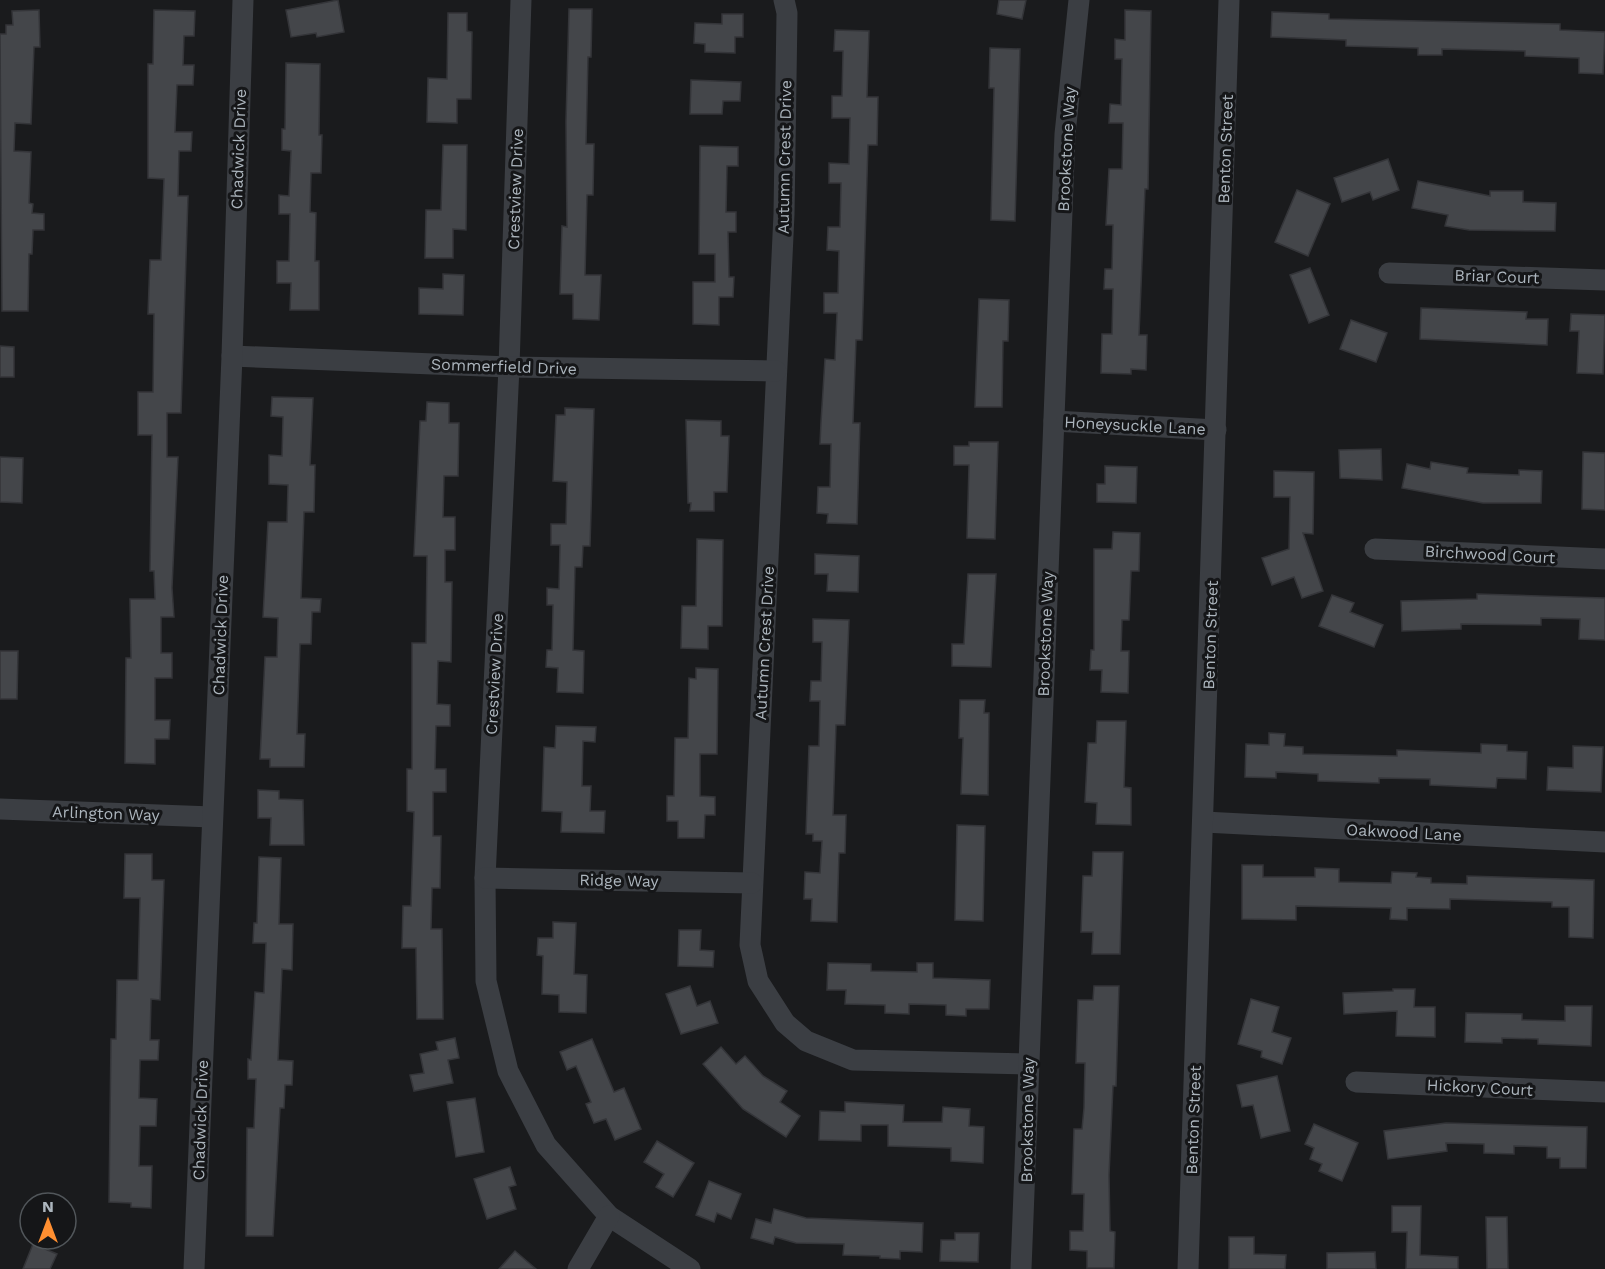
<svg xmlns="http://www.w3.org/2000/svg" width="1605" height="1269" viewBox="0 0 1605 1269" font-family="'Work Sans',sans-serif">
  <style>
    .building { fill: #44464a; stroke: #343539; stroke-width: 1.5 }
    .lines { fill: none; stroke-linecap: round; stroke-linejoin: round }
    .street { stroke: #3b3e43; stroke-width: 21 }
    .labels { text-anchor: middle; stroke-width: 6; stroke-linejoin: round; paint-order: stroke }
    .street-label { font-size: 16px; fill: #acb5bd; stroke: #151618 }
  </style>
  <rect width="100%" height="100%" fill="#1a1b1d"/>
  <!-- building -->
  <g class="building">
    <polygon points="338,0 344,32 317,37 316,33 291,37 286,10"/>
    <polygon points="999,0 1026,0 1022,19 997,14"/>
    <polygon points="569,9 592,9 591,57 588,57 586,144 594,144 593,195 587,195 585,275 601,275 599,320 573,319 573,294 560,294 562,226 567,227 566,122"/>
    <polygon points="39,10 40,47 34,47 31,124 15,123 14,151 31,152 29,203 33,204 32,213 44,214 44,230 33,230 32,254 29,254 28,311 2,311 0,34 6,34 6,25 13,25 12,11"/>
    <polygon points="154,10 195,11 194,36 184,36 183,65 194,65 193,85 177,85 175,132 192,132 191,151 179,151 178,196 188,196 181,413 167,413 167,457 178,457 172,588 174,617 161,617 161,653 172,653 172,678 155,678 155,720 170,720 169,739 155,739 155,764 125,763 126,658 131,658 130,599 155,599 154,571 150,571 152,435 138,435 138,392 153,392 154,314 148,314 150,260 161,260 164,179 148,178 148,64 153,64"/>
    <polygon points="1125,10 1151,11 1148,189 1145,189 1139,335 1147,335 1146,370 1131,369 1131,374 1101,373 1102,334 1112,334 1113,289 1104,289 1105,269 1112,269 1113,225 1106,225 1109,169 1122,169 1123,123 1109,123 1110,104 1121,105 1122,59 1115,59 1115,39 1125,40"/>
    <polygon points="1272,12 1329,14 1329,19 1560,24 1560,30 1605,32 1603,74 1579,73 1579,58 1525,56 1525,51 1442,49 1442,55 1418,55 1418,48 1346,46 1346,40 1271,37"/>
    <polygon points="448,13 467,13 467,31 472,32 471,99 457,99 457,123 427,122 428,78 447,79"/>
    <polygon points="722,14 743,14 743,37 735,37 735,53 705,52 705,44 694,43 695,23 722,24"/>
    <polygon points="835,30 869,31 867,97 878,97 877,145 868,145 862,340 856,340 853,423 860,423 857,524 827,523 828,514 817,513 818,487 830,487 831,444 820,444 821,422 825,359 835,360 837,313 824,313 824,293 838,293 839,251 827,250 828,227 840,227 841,183 829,183 829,163 849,164 850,118 832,118 832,96 842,96 843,51 834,51"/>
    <polygon points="990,48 1020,49 1015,221 991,220 994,88 989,88"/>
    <polygon points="286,63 320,64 319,135 322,135 321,173 311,173 310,212 316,213 315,261 319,261 319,310 290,310 291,283 277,283 277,261 289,261 290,214 279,214 279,195 289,196 291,151 282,150 282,129 285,129"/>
    <polygon points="691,80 741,82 740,101 723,101 722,114 690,114"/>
    <polygon points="443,145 467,145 466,230 453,229 453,258 425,258 426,210 441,210"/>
    <polygon points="700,146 738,147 738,166 727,166 726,212 736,212 736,232 728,232 729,277 734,277 733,297 719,297 719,325 693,324 693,282 715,282 715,254 699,254"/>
    <polygon points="1388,159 1399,190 1373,200 1370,192 1342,202 1334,178"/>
    <polygon points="1418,181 1490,196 1490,191 1523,191 1523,202 1556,203 1555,231 1469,230 1445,226 1448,215 1412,208"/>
    <polygon points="1297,190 1330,204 1308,256 1275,242"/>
    <polygon points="1310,268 1329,315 1309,323 1290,275"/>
    <polygon points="443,274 464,275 463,315 419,314 419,288 443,289"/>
    <polygon points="979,299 1009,300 1008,341 1003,341 1002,407 975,407"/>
    <polygon points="1421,308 1527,312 1526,319 1548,319 1547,345 1420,339"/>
    <polygon points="1571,314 1605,315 1603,374 1577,373 1579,331 1570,331"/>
    <polygon points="1351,320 1387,333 1376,362 1340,349"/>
    <polygon points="0,346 14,347 14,377 0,377"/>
    <polygon points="272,397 313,398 310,465 315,465 314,512 304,512 301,598 321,599 320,612 312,612 311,644 300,644 297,734 305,734 304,767 270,767 270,759 260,759 265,657 277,657 278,618 263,617 268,522 287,522 288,485 269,484 269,455 282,456 283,417 271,416"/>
    <polygon points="427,402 449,403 449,423 459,423 458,476 444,476 443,517 455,517 455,550 445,550 445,582 452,582 451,662 438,661 437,704 450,705 450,726 436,726 435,769 446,769 446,792 433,792 433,836 441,836 440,888 432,888 431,929 442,929 443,1019 417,1019 416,948 402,948 403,906 411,906 414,812 407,811 407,769 412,769 412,643 426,643 427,556 414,556 420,421 426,421"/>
    <polygon points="565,408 594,409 590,546 583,546 582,567 575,567 573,650 584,651 583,693 557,692 558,668 546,667 547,650 552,650 553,605 547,605 547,588 559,589 560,545 551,545 551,524 566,524 567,482 553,481 556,415 565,415"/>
    <polygon points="686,420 721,421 721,436 729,436 727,492 714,492 714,511 690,511 691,503 688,503"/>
    <polygon points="969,442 998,442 995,539 967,538 969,465 954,465 954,446 969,446"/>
    <polygon points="1381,449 1382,480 1340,478 1339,450"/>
    <polygon points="1583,452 1605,453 1605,510 1582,509"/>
    <polygon points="0,457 23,458 22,503 0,502"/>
    <polygon points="1431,462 1468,468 1467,473 1519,475 1519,470 1542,471 1541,503 1483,503 1402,488 1407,464 1430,469"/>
    <polygon points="1105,466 1137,467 1136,503 1097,502 1097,484 1105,484"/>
    <polygon points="1274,471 1314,472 1313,534 1303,533 1323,591 1302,598 1294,577 1272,585 1262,558 1289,549 1290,497 1274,497"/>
    <polygon points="1113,532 1140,533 1139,571 1131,571 1129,620 1122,620 1121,651 1129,651 1128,693 1101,692 1102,670 1090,670 1091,650 1094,650 1094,549 1112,549"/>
    <polygon points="697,539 723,540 722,626 708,626 708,649 681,648 682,606 696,606"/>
    <polygon points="815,554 859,556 858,592 827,591 828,574 815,574"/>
    <polygon points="968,574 996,574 991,667 952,666 952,644 964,644"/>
    <polygon points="1477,594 1605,598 1605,640 1579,639 1580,619 1541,618 1541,625 1461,624 1461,629 1402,631 1401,601 1477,599"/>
    <polygon points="1332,595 1354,603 1350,612 1383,625 1374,647 1319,626"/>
    <polygon points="813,619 849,620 845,725 836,725 833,815 846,815 845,853 839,853 837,922 811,921 812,899 804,899 805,872 820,873 822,841 813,841 813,834 806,834 809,746 819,746 820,701 810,701 811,681 821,681 822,642 813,642"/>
    <polygon points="0,651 18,651 17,699 0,699"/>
    <polygon points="696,668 718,669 717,754 700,754 700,796 715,797 715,815 705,815 704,838 678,838 678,821 667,821 667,796 674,796 675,738 688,738 689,678 696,679"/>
    <polygon points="960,700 985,700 984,713 989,713 988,795 961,794 963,738 959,738"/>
    <polygon points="1097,721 1126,721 1124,787 1131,788 1131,825 1096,824 1097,803 1085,802 1088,743 1096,743"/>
    <polygon points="556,726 596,727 595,742 583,741 582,786 591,786 590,811 605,811 604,833 561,832 562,812 542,811 544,747 555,748"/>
    <polygon points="1269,733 1285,734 1284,746 1303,747 1303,754 1397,756 1397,750 1481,753 1481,744 1507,745 1507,751 1527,752 1526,779 1497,778 1496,788 1430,785 1430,779 1379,778 1379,783 1318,781 1318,774 1276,772 1276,778 1245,777 1246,744 1269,745"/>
    <polygon points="1573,746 1603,747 1601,792 1547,790 1548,767 1573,768"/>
    <polygon points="258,790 279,791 279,799 303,800 304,845 270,845 271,818 258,818"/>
    <polygon points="957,825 985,826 983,921 955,920"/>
    <polygon points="1093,852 1123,852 1120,954 1092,954 1093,932 1081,932 1083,876 1092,876"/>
    <polygon points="125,854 152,854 152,880 164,880 160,1000 151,999 150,1040 159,1040 158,1060 140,1060 139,1098 157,1099 156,1126 140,1126 139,1166 152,1166 151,1208 131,1207 131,1203 109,1202 111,1039 116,1039 117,980 138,980 140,898 124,898"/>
    <polygon points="259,857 281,858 279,924 293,924 292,970 282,969 278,1060 293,1061 292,1085 285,1085 284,1108 280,1108 273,1236 246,1236 247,1128 254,1128 256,1079 248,1079 248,1059 251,1060 255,992 264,993 266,943 253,943 254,923 257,923"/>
    <polygon points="1242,865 1263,865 1263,877 1315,877 1315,868 1339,869 1339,882 1391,883 1392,872 1417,873 1416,877 1431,878 1431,883 1467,884 1467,876 1594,880 1593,938 1569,937 1569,907 1552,907 1552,902 1450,899 1450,909 1407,908 1407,920 1390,919 1391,908 1296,906 1296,920 1242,919"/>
    <polygon points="553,922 576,923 574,974 587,975 586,1013 559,1012 559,995 542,994 543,956 537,955 538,938 553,938"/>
    <polygon points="679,930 701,930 700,950 714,951 713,967 678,966"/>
    <polygon points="828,963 871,964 871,971 917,972 917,963 933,963 933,978 990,980 989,1009 966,1009 966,1016 946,1015 946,1005 909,1004 909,1014 885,1013 885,1005 845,1004 846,990 827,990"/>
    <polygon points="690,986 697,1006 710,1001 718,1023 681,1034 666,994"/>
    <polygon points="1094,986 1119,986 1116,1086 1113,1086 1109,1175 1110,1231 1115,1232 1114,1268 1087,1268 1087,1251 1070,1250 1070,1231 1083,1231 1084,1194 1072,1194 1074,1129 1082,1129 1084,1108 1085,1063 1076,1063 1078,1000 1093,1000"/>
    <polygon points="1393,989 1415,989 1414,1007 1435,1007 1435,1037 1396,1036 1397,1011 1344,1014 1343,993 1393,991"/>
    <polygon points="1251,999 1279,1007 1272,1032 1291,1038 1282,1064 1261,1057 1262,1051 1238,1044"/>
    <polygon points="1565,1006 1592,1006 1591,1046 1538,1044 1538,1039 1502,1038 1502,1043 1465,1042 1466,1013 1522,1014 1522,1020 1565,1021"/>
    <polygon points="455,1038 459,1058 448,1060 453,1083 414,1091 410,1075 424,1073 420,1054 438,1050 436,1042"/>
    <polygon points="592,1039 614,1092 624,1088 641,1129 615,1140 606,1119 594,1123 586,1104 591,1102 576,1066 567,1070 560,1052"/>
    <polygon points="721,1047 736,1064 745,1056 763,1076 787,1091 780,1102 800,1116 786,1137 743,1109 703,1064"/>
    <polygon points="1277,1076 1290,1131 1261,1138 1253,1105 1242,1107 1237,1085"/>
    <polygon points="475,1098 484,1152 456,1157 447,1102"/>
    <polygon points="845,1102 904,1105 903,1122 942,1122 943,1107 970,1109 969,1126 984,1127 983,1163 951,1161 951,1148 888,1146 888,1125 861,1125 861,1141 819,1140 820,1111 845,1112"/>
    <polygon points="1446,1123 1587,1127 1586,1168 1560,1168 1560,1158 1547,1158 1547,1147 1514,1146 1514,1154 1484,1153 1484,1144 1446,1143 1447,1151 1388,1159 1384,1131"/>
    <polygon points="1314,1124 1358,1143 1342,1181 1319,1171 1322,1164 1310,1159 1314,1148 1305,1144"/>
    <polygon points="657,1141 694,1163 673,1197 656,1187 664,1174 644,1162"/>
    <polygon points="510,1167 516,1185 509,1187 516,1209 487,1219 474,1179"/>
    <polygon points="709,1181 741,1194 731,1219 717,1213 714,1222 696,1215"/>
    <polygon points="1392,1206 1421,1206 1420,1255 1458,1257 1458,1269 1406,1269 1407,1232 1392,1232"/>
    <polygon points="774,1209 806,1218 923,1223 922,1252 900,1251 900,1259 880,1258 880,1256 843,1255 844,1244 796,1243 775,1237 773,1244 751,1238 756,1219 771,1223"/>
    <polygon points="1486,1217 1507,1217 1508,1269 1487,1269"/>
    <polygon points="955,1233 979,1233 978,1262 940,1261 941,1240 955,1240"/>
    <polygon points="1229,1237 1254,1237 1254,1254 1286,1255 1285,1269 1229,1269"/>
    <polygon points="33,1244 57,1254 50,1269 23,1269"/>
    <polygon points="515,1251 536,1269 499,1269"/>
    <polygon points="1375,1252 1376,1269 1327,1269 1327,1253"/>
  </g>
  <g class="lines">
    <!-- street -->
    <g class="street">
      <polyline points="521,0 509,367 485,878 486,981 508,1071 546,1145 609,1216 690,1269"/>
      <polyline points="784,0 787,13 784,214 750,945 758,981 785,1023 806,1041 853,1060 1028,1064"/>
      <polyline points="1389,273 1605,280"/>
      <polyline points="232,356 509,367 776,371"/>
      <polyline points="1054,421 1216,430"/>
      <polyline points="1375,549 1605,559"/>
      <polyline points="0,809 212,817"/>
      <polyline points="1204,822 1605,842"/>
      <polyline points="485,878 752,883"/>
      <polyline points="1356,1082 1605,1092"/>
      <polyline points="194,1269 232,356 243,0"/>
      <polyline points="578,1269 609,1216"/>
      <polyline points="1021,1269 1065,134 1079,0"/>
      <polyline points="1188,1269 1229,0"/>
    </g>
  </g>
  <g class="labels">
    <!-- street labels -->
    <g class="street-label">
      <text transform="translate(238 149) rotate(-88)" y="6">Chadwick Drive</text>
      <text transform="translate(1066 149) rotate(-87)" y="6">Brookstone Way</text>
      <text transform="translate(1225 149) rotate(-88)" y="6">Benton Street</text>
      <text transform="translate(784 157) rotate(-89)" y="6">Autumn Crest Drive</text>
      <text transform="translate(515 189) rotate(-88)" y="6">Crestview Drive</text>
      <text transform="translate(1497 276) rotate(2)" y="6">Briar Court</text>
      <text transform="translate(504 366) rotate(2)" y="6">Sommerfield Drive</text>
      <text transform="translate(1135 425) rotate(3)" y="6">Honeysuckle Lane</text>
      <text transform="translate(1490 554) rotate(3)" y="6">Birchwood Court</text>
      <text transform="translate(1045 634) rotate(-88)" y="6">Brookstone Way</text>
      <text transform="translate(220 635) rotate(-88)" y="6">Chadwick Drive</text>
      <text transform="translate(1210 635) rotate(-88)" y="6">Benton Street</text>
      <text transform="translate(764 643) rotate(-87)" y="6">Autumn Crest Drive</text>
      <text transform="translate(494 674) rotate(-87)" y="6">Crestview Drive</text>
      <text transform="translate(106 813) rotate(2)" y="6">Arlington Way</text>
      <text transform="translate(1404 832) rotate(3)" y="6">Oakwood Lane</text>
      <text transform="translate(619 880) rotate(1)" y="6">Ridge Way</text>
      <text transform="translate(1480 1087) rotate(3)" y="6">Hickory Court</text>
      <text transform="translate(200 1120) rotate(-88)" y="6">Chadwick Drive</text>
      <text transform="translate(1027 1120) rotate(-89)" y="6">Brookstone Way</text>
      <text transform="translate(1193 1120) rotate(-88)" y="6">Benton Street</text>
    </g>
  </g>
  <!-- north arrow -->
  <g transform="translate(48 1221)"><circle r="28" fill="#151618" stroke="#51565a" stroke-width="1.5"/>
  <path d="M0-4.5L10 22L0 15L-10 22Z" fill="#ff8f31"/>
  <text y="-9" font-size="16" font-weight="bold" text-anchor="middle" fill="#acb5bd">N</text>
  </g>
</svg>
